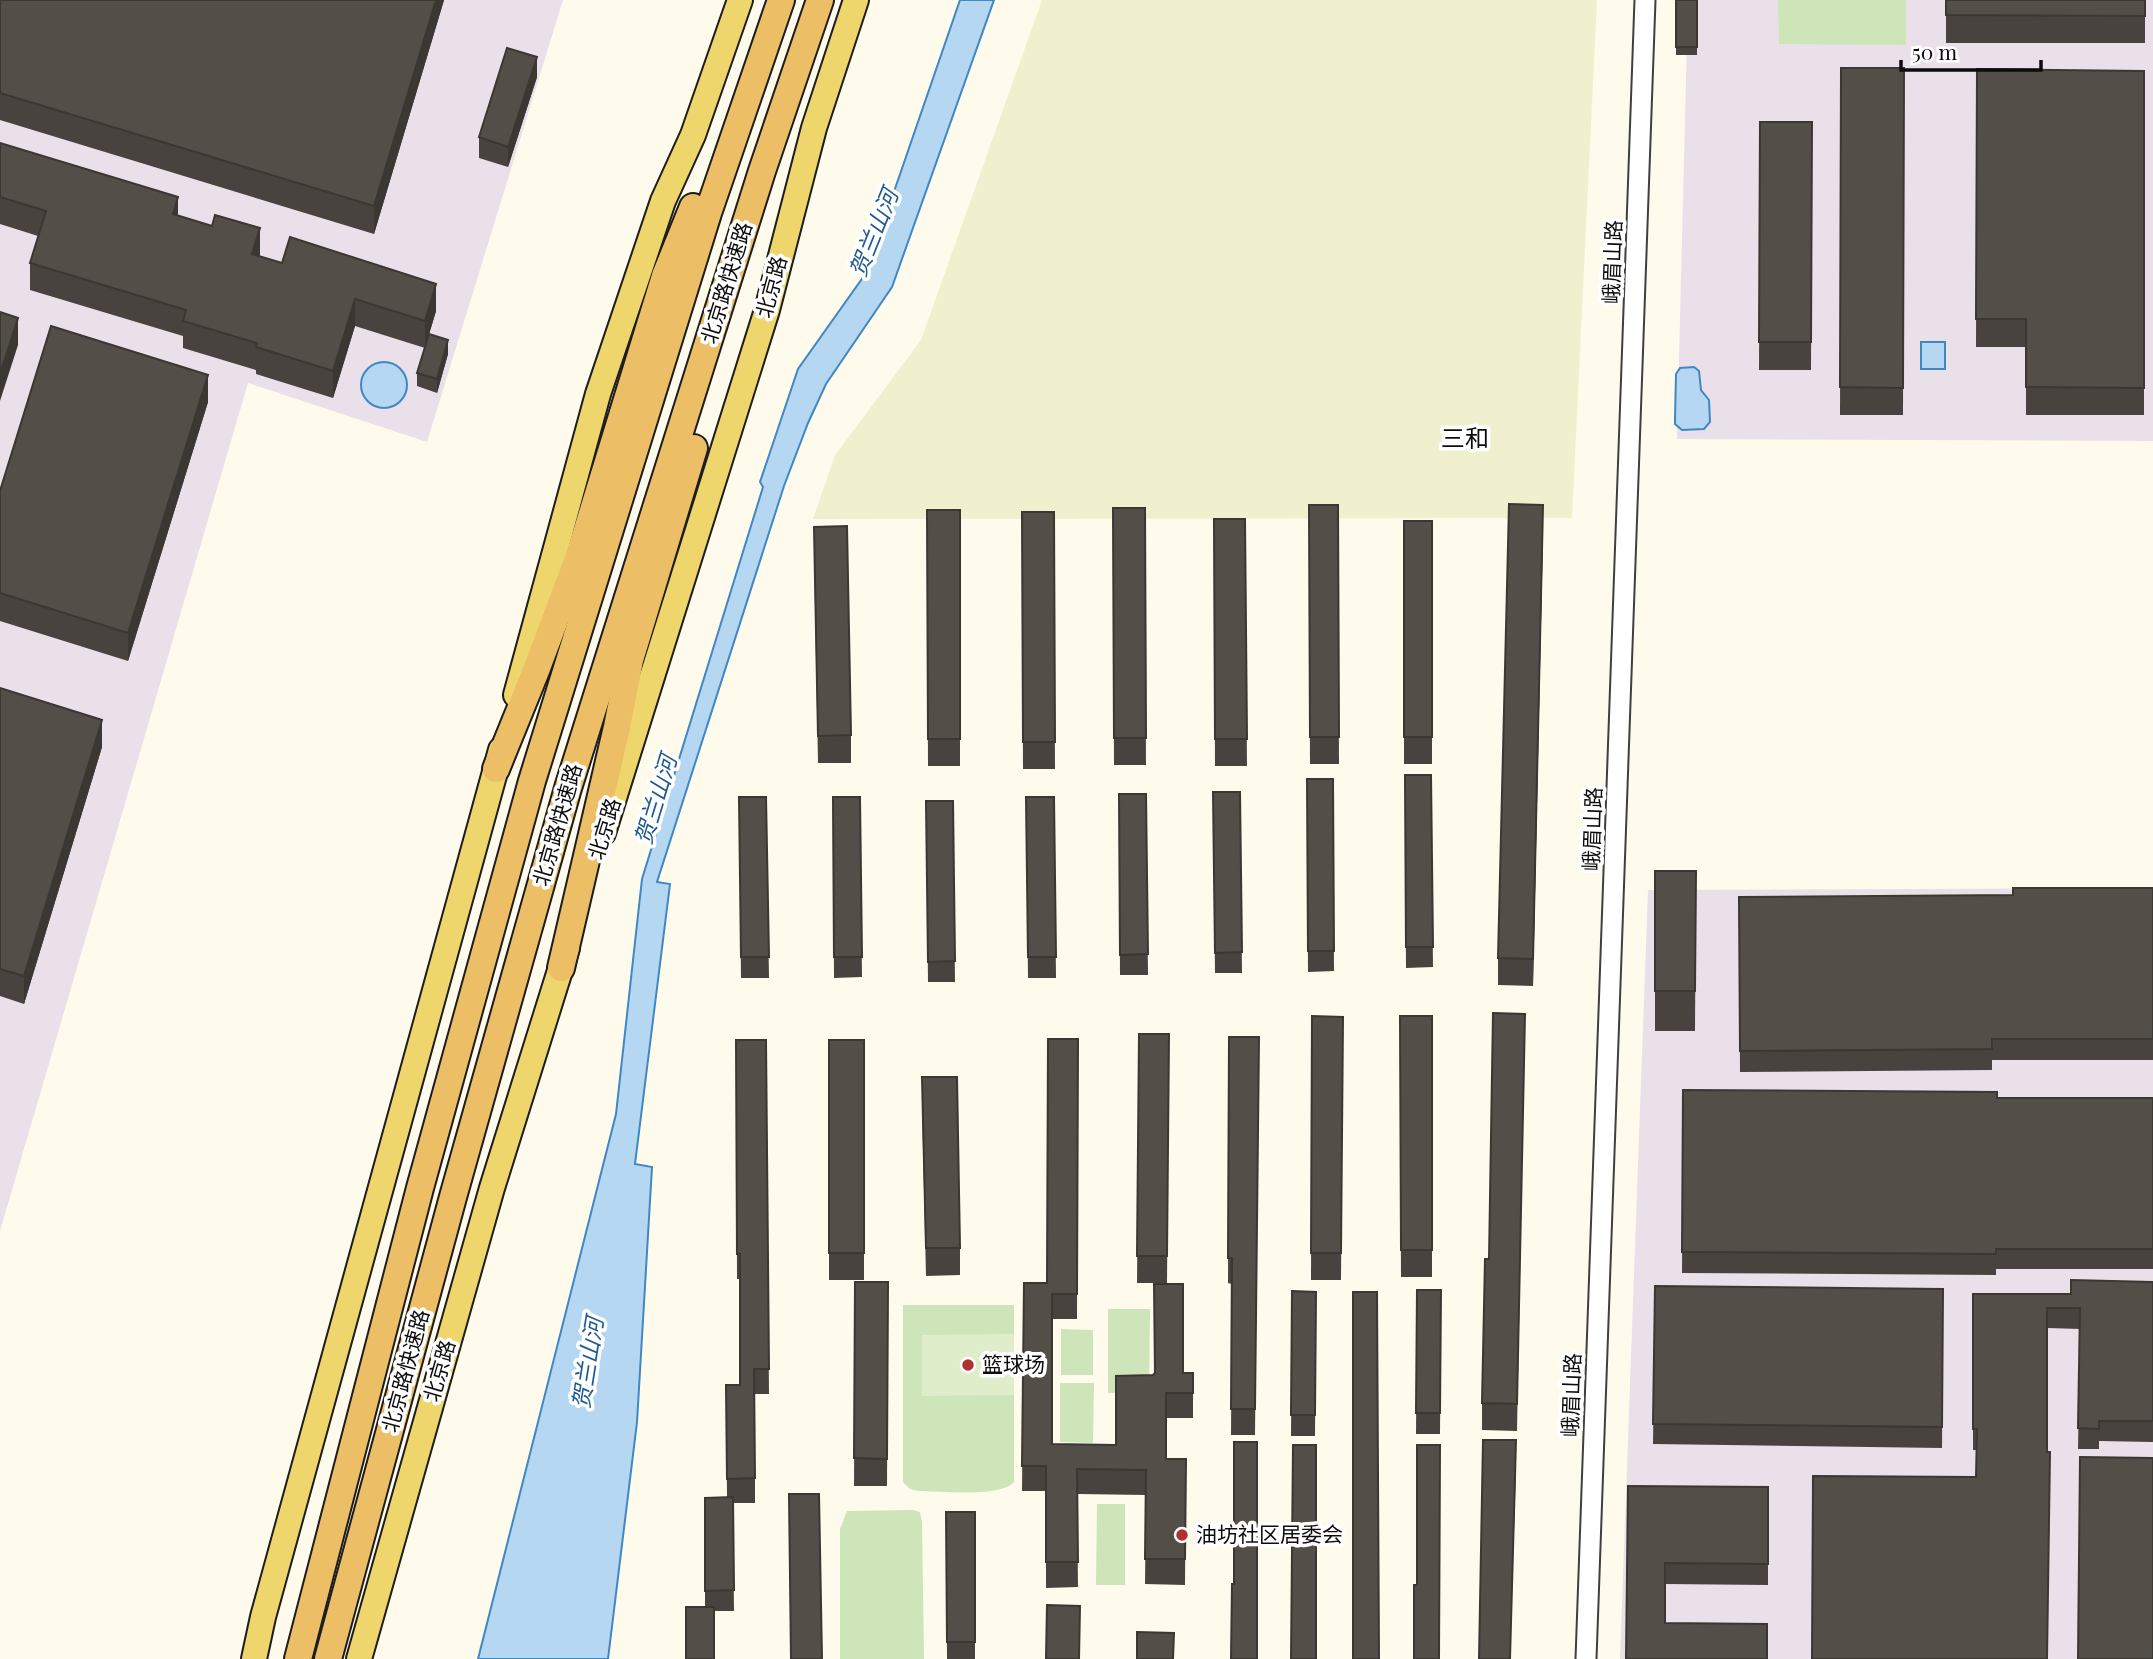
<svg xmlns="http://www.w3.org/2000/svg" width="2153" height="1659" viewBox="0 0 2153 1659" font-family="'Playfair Display','Noto Sans SC',serif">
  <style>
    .industrial { fill: #eae0ea }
    .farmland { fill: #f1f0ce }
    .green { fill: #cde5b9 }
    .pitch { fill: #dfedca }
    .water { fill: #b5d7f1; stroke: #4187c2; stroke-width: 2 }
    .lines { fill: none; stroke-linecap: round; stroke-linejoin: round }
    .tertiary-casing { stroke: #3f3f3f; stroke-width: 23 }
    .primary-casing { stroke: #1d1d1d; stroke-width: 28 }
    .trunk-casing { stroke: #1d1d1d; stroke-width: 30 }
    .tertiary { stroke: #fff; stroke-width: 19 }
    .primary { stroke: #eed66c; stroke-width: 24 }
    .trunk { stroke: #ecbe66; stroke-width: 26 }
    .wall { fill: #48433f }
    .shaded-wall { fill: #3b3733 }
    .building { fill: #544e49; stroke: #3b3733; stroke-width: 2 }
    .poi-dot { fill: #b1312f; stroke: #fff; stroke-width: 2.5 }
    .labels { text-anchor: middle; stroke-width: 7; stroke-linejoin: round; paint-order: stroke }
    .street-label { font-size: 21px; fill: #0c0c0c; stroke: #fff }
    .poi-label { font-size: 21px; fill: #0c0c0c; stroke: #fff; text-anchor: start }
    .water-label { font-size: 23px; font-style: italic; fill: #1f5a93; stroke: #fff }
    .quarter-label { font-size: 24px; fill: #0c0c0c; stroke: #fff }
  </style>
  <rect width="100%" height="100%" fill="#fefbec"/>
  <!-- industrial -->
  <g class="industrial">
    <polygon points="0,0 563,0 427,442 248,383 0,1231"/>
    <polygon points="1688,0 2153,0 2153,441 1677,439"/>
    <polygon points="2153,888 2153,1659 1620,1659 1648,890"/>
  </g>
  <!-- farmland -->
  <polygon class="farmland" points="1042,0 1597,0 1572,518 813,519 835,455 921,340"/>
  <!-- green -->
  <g class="green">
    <polygon points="1778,0 1906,0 1906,45 1779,44"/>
    <path d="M903 1305H1014V1482C1000 1498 940 1491 918 1491L910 1489 903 1482Z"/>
    <polygon points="1108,1309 1150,1309 1149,1393 1108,1393"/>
    <polygon points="1061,1329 1093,1330 1093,1375 1061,1375"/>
    <polygon points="1060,1383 1094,1383 1093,1443 1060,1442"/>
    <polygon points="1097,1504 1125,1504 1125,1585 1096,1585"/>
    <polygon points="913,1510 920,1512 922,1522 924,1659 840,1659 840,1529 847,1511"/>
  </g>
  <!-- pitch -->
  <polygon class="pitch" points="1014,1334 1014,1395 922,1396 922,1335"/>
  <!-- water -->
  <g class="water">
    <polygon points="960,0 994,0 892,287 826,384 808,423 784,486 657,882 670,884 635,1164 652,1167 637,1422 608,1659 478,1659 616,1114 642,879 763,487 760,482 798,369 866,273"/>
    <rect x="1921" y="342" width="24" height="27"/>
    <circle cx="384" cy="385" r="23"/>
    <polygon points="1694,367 1699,371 1701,390 1709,400 1710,422 1704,429 1682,430 1675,424 1675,419 1676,374 1680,368"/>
  </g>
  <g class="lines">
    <defs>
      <polyline id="tertiary" points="1586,1659 1645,0"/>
      <g id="primary">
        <polyline points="516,695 598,394 663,201 693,135 740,0"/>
        <polyline points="603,833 767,310 814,128 856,0"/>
        <polyline points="254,1659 263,1617 501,750"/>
        <polyline points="359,1659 492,1188 567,948"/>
      </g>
      <g id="trunk">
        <polyline points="496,769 537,668 579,556 665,276 693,207"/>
        <polyline points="561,968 617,727 630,660 694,448"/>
        <polyline points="298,1659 420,1188 532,781 708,213 781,0"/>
        <polyline points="328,1659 453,1197 568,788 762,171 820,0"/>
      </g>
    </defs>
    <!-- tertiary casing -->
    <use href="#tertiary" class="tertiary-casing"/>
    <!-- primary casing -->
    <use href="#primary" class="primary-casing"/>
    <!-- trunk casing -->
    <use href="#trunk" class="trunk-casing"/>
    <!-- tertiary -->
    <use href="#tertiary" class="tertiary"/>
    <!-- primary -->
    <use href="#primary" class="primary"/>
    <!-- trunk -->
    <use href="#trunk" class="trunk"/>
  </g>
  <!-- wall -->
  <g class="wall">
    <polygon points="0,0 444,0 374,234 0,120"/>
    <rect x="1676" y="0" width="21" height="55"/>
    <rect x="1946" y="0" width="199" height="43"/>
    <polygon points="1841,68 1904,68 1903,415 1840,415"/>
    <polygon points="1977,69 2144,71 2144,415 2026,415 2026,347 1976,347"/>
    <polygon points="537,77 508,167 479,158 479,137"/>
    <polygon points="1760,122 1812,122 1811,370 1759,370"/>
    <polygon points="0,143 178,216 259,256 436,311 429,334 448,354 437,393 417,386 417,373 425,348 355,326 333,398 256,374 256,370 183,348 183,336 30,290 30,263 38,236 0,224"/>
    <polygon points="208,402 128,661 0,621 0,491"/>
    <polygon points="1309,505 1338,505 1339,764 1310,764"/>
    <polygon points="1113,508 1145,508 1146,765 1114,765"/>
    <polygon points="927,510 960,510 960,766 928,766"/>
    <polygon points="1022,512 1054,512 1055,769 1023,769"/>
    <polygon points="1214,519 1245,519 1247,766 1215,766"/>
    <rect x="1404" y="521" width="28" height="243"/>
    <polygon points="1543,532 1533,986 1498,985 1498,958"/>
    <polygon points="814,554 851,735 851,763 818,763"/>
    <polygon points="0,688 102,747 24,1004 0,996"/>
    <polygon points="1405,775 1431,775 1433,967 1406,968"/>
    <polygon points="1307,779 1333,779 1334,971 1308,972"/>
    <polygon points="1213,792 1240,792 1242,973 1215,973"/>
    <polygon points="1119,794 1146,794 1148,975 1120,975"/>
    <polygon points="739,797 766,797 769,978 741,978"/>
    <polygon points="833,797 860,797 862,977 834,978"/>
    <polygon points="1026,797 1054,797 1056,978 1028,978"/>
    <polygon points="926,801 953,801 955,982 928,982"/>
    <polygon points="1655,871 1696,871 1695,1031 1655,1031"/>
    <polygon points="2153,888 2153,1060 1992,1060 1992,1070 1740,1072 1739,897 2013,895"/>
    <polygon points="1525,1014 1517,1431 1482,1430 1482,1403 1489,1259"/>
    <polygon points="1312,1016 1343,1017 1341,1280 1311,1280"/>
    <polygon points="1400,1016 1432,1016 1432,1277 1401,1277"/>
    <polygon points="1139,1034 1169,1034 1167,1283 1137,1283"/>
    <polygon points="1229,1037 1259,1037 1255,1435 1231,1435 1232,1284 1228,1283"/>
    <polygon points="1078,1039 1077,1319 1052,1319 1052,1444 1116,1445 1153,1375 1193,1373 1193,1418 1166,1418 1166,1459 1186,1459 1185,1585 1145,1584 1146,1495 1077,1494 1078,1587 1046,1588 1046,1491 1022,1491 1024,1283 1047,1283"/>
    <polygon points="736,1040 766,1040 769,1394 755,1394 755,1503 733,1503 734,1611 714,1611 705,1607 705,1498 727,1497 726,1385 740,1385 740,1279 737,1279"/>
    <rect x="829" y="1040" width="35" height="240"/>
    <polygon points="1683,1090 1997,1098 2153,1098 2153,1269 1996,1269 1996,1275 1682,1273"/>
    <polygon points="922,1105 960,1248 960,1275 926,1276"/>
    <polygon points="855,1282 888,1282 887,1486 854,1486"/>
    <polygon points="2153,1282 2153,1442 2099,1441 2099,1449 2078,1449 2080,1329 2047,1328 1976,1477 1976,1450 1973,1450 1973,1294 2071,1294"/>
    <polygon points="1655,1286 1943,1289 1942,1448 1653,1444"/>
    <polygon points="1417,1290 1441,1290 1440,1434 1416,1434"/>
    <polygon points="1292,1291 1316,1292 1315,1436 1291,1436"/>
    <polygon points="1628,1486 1768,1487 1768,1585 1665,1584"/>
    <polygon points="946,1512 975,1512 975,1659 947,1659"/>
  </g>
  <!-- shaded-wall -->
  <g class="shaded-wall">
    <polygon points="436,0 444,0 374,234 374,206"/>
    <polygon points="537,57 537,77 508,167 508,147"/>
    <polygon points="178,197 178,224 173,214"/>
    <polygon points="260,228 260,255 252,281 252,254"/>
    <polygon points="436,284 436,311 425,348 425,321"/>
    <polygon points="355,299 355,326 333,398 333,371"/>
    <polygon points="18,318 18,345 0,401 0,374"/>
    <polygon points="448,340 448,354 437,393 437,379"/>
    <polygon points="208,375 208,402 128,661 128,633"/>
    <polygon points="1543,505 1543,532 1533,986 1533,959"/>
    <polygon points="102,720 102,747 24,1004 24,976"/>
    <polygon points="1516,1440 1516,1467 1510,1659"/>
  </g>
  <!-- building -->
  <g class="building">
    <polygon points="0,0 436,0 374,206 0,93"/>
    <rect x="1676" y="0" width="21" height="47"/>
    <polygon points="1946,0 2145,0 2145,16 1946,15"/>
    <polygon points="507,48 537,57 508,147 479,137"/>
    <polygon points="1841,68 1904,68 1903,388 1840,387"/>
    <polygon points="1977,69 2144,71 2144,388 2026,387 2026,319 1976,319"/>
    <polygon points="1760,122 1812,122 1811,342 1759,342"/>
    <polygon points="0,143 178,197 173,214 212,226 215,215 260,228 252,254 282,263 290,237 436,284 425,321 355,299 333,371 256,347 257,343 183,321 186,310 30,263 46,211 0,197"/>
    <polygon points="0,312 18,318 0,374"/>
    <polygon points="51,326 208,375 128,633 0,593 0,491"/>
    <polygon points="429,334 448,340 437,379 417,373"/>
    <polygon points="1509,504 1543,505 1533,959 1498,958"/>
    <polygon points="1309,505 1338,505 1339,737 1310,737"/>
    <polygon points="1113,508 1145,508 1146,738 1114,738"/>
    <polygon points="927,510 960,510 960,739 928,739"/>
    <polygon points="1022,512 1054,512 1055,742 1023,742"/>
    <polygon points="1214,519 1245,519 1247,739 1215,739"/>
    <rect x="1404" y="521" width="28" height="216"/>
    <polygon points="847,526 851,735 818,736 814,527"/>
    <polygon points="0,688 102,720 24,976 0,969"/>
    <polygon points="1405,775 1431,775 1433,947 1406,947"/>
    <polygon points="1307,779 1333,779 1334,951 1308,951"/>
    <polygon points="1213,792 1240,792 1242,952 1215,953"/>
    <polygon points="1119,794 1146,794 1148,954 1120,955"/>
    <polygon points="739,797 766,797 769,957 741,957"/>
    <polygon points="833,797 860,797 862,957 834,957"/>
    <polygon points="1026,797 1054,797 1056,957 1028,957"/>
    <polygon points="926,801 953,801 955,961 928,962"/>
    <polygon points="1655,871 1696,871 1695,991 1655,991"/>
    <polygon points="2013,888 2153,888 2153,1039 1992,1039 1992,1049 1740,1051 1739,897 2013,895"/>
    <polygon points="1493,1013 1525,1014 1517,1404 1482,1403 1485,1259 1489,1259"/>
    <polygon points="1312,1016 1343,1017 1341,1253 1311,1253"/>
    <polygon points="1400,1016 1432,1016 1432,1250 1401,1250"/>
    <polygon points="1139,1034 1169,1034 1167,1256 1137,1256"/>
    <polygon points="1229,1037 1259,1037 1255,1409 1231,1409 1232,1258 1228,1258"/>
    <polygon points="1048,1039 1078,1039 1077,1294 1052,1294 1052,1444 1116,1445 1116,1376 1153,1375 1155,1373 1154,1284 1183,1284 1183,1373 1193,1373 1193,1393 1166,1393 1166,1459 1186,1459 1185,1559 1145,1559 1146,1470 1077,1469 1078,1562 1046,1562 1046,1466 1022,1466 1024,1283 1047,1283"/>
    <polygon points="736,1040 766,1040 769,1369 754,1369 755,1478 727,1479 726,1385 740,1385 740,1254 737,1254"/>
    <rect x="829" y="1040" width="35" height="213"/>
    <polygon points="922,1077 957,1077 960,1248 926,1248"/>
    <polygon points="1683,1090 1997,1092 1997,1098 2153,1098 2153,1249 1996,1249 1996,1254 1682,1252"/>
    <polygon points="2071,1280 2153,1282 2153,1421 2099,1421 2099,1429 2078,1428 2080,1308 2047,1308 2047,1452 2050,1452 2047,1659 1812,1659 1813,1476 1976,1477 1977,1429 1973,1429 1973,1294 2071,1294"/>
    <polygon points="855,1282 888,1282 887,1459 854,1458"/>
    <polygon points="1655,1286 1943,1289 1942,1427 1653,1424"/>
    <polygon points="1417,1290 1441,1290 1440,1413 1416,1413"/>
    <polygon points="1292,1291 1316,1292 1315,1415 1291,1415"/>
    <polygon points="1353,1292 1377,1292 1379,1659 1353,1659"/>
    <polygon points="1483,1440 1516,1440 1510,1659 1479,1659"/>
    <polygon points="1234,1442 1257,1442 1257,1659 1231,1659 1232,1584 1234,1584"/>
    <polygon points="1293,1445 1316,1445 1316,1659 1291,1659"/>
    <polygon points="1417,1445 1440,1445 1439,1659 1414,1659 1414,1585 1417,1585"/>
    <polygon points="2080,1457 2153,1458 2153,1659 2078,1659"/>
    <polygon points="1628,1486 1768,1487 1768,1564 1665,1563 1665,1623 1767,1624 1767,1659 1626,1659"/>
    <polygon points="789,1494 819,1494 822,1659 791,1659"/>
    <polygon points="733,1497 734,1590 705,1591 705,1498"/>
    <polygon points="946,1512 975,1512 975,1642 947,1642"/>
    <polygon points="1047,1605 1080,1606 1079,1659 1046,1659"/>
    <rect x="686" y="1607" width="28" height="52"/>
    <polygon points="1137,1632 1174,1633 1173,1659 1137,1659"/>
  </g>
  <!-- markers -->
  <g class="poi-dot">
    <circle cx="968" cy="1365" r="7"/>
    <circle cx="1182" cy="1535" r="7"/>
  </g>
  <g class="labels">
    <!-- street labels -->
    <g class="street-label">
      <text transform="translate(1613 262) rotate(-88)" y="7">峨眉山路</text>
      <text transform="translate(727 283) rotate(-73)" y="7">北京路快速路</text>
      <text transform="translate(772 287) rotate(-75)" y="7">北京路</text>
      <text transform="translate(558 825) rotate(-74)" y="7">北京路快速路</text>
      <text transform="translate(605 829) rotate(-73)" y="7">北京路</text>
      <text transform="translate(1593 829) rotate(-88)" y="7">峨眉山路</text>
      <text transform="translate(406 1371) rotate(-75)" y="7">北京路快速路</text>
      <text transform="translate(440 1371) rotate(-74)" y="7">北京路</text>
      <text transform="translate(1572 1395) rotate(-88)" y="7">峨眉山路</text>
    </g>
    <!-- poi labels -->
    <g class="poi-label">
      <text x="982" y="1372">篮球场</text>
      <text x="1196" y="1542">油坊社区居委会</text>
    </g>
    <!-- water labels -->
    <g class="water-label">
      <text transform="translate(874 233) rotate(-68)" y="8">贺兰山河</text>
      <text transform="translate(656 800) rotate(-73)" y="8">贺兰山河</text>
      <text transform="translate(588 1363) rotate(-81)" y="8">贺兰山河</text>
    </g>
    <!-- quarter labels -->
    <g class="quarter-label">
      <text x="1465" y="447">三和</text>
    </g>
  </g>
  <!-- scale -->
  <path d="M1901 60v10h140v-10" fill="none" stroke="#0c0c0c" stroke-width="3.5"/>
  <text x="1912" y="60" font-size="21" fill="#0c0c0c" stroke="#ffffff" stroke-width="5" paint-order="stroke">50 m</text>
</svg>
